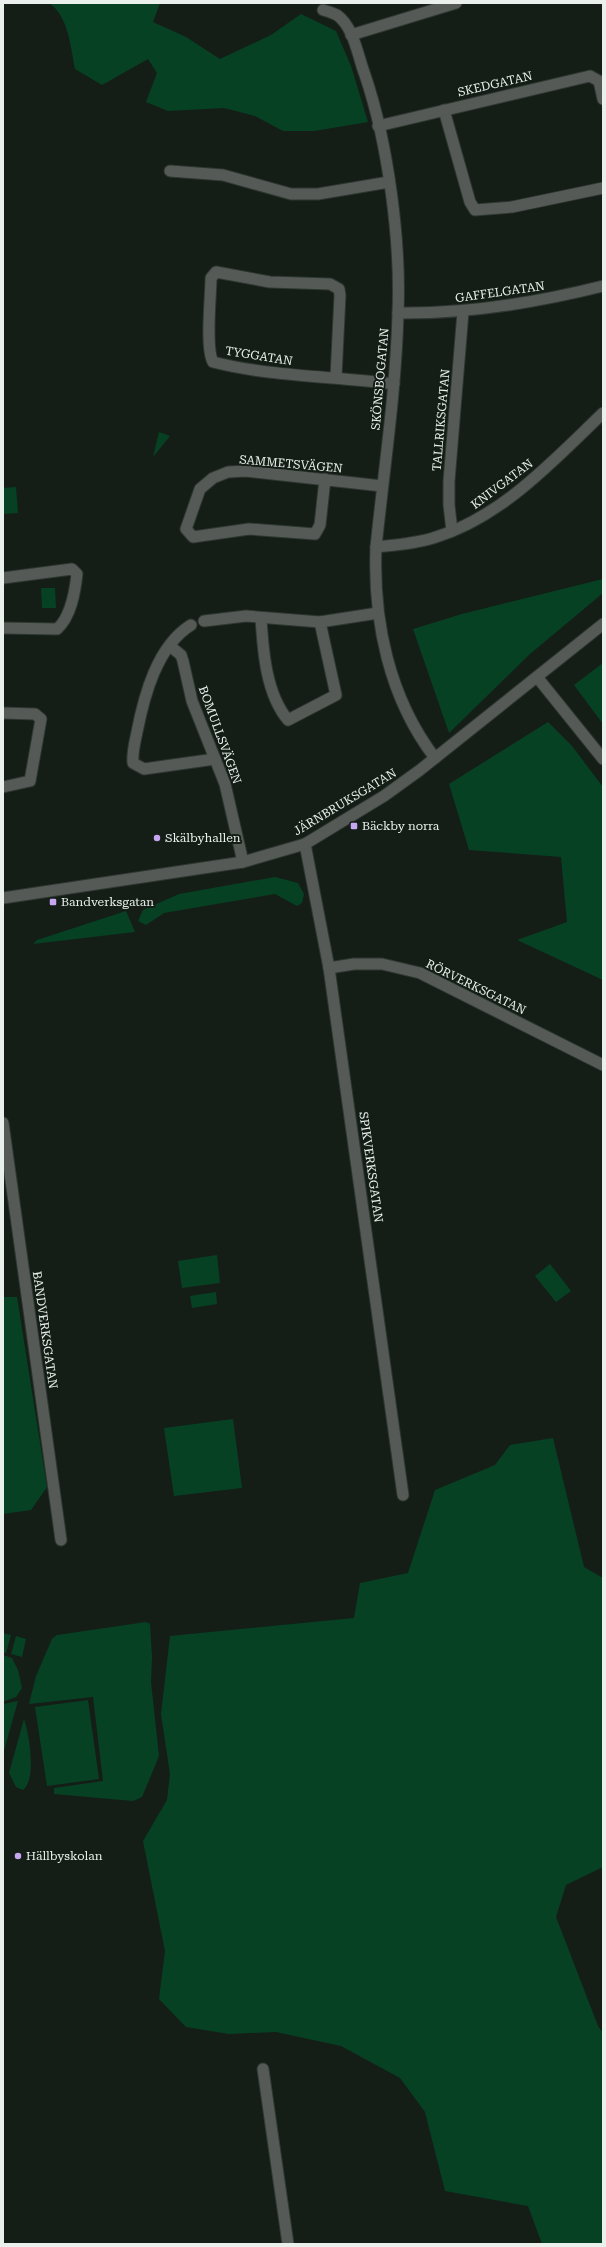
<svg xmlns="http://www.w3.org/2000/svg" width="606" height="2247" viewBox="0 0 606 2247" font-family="'Roboto Serif',serif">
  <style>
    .green { fill: #074123 }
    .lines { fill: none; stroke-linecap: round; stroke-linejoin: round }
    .minor-casing { stroke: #2e3731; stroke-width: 13 }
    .minor { stroke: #555a56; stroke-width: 11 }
    .poi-dot { fill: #c6a6f0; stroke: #141e17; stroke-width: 1.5 }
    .labels { text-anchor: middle; stroke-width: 4; stroke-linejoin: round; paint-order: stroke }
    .street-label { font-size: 12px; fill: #eaf1ec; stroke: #141e17 }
    .poi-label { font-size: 12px; fill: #eaf1ec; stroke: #141e17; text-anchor: start }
  </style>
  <rect width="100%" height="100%" fill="#141e17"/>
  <!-- green -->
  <g class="green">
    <path d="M49 3H160L153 22 186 37 220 59 271 35 301 14 336 31 351 66 368 122 314 131H283L255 116 224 108 168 111 146 102 157 73 148 59 102 85 75 69C71 48 68 15 49 3Z"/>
    <polygon points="159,432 170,436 153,457"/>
    <polygon points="16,487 18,513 3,514 3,488"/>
    <polygon points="603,579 603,593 530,654 449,733 413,629 462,614"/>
    <polygon points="41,588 55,588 56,608 42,608"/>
    <polygon points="603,663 603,724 574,685"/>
    <polygon points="548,722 572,746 603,787 603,980 517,940 567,922 561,857 469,850 449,784"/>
    <polygon points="275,877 298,883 304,894 302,903 297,906 275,894 164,913 146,925 138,921 143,910 179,894"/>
    <polygon points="126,911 135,932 33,944 37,940"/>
    <polygon points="217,1255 220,1283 182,1288 178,1261"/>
    <polygon points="550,1264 571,1291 556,1302 535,1276"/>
    <polygon points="216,1292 217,1304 192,1308 190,1296"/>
    <polygon points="3,1297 17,1297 47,1487 31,1510 3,1514"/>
    <polygon points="233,1419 242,1488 174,1496 164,1428"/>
    <polygon points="553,1438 584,1567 603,1578 603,1867 566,1885 556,1917 598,2026 603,2033 603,2244 542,2244 528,2206 445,2191 425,2112 400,2078 341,2046 276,2032 229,2034 186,2027 159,1999 165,1951 143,1841 167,1800 170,1774 161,1714 170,1636 354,1618 360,1583 408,1573 435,1490 495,1465 510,1445"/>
    <polygon points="146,1622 150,1624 152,1657 151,1682 159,1756 142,1797 133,1801 54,1794 54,1788 103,1781 93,1697 29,1704 36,1676 52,1639 57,1635"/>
    <polygon points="3,1633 11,1635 6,1653 3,1653"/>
    <polygon points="16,1636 26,1639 22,1657 11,1654"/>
    <polygon points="3,1655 12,1658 18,1670 22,1688 16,1697 3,1702"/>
    <polygon points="88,1700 99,1779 47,1786 35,1707"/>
    <polygon points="18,1701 3,1754 3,1704"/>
    <path d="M24 1719C29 1734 37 1779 23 1790L16 1787 9 1773Z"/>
  </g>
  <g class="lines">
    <defs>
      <g id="minor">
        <path d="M323 10C327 11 333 13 337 15 354 27 358 57 365 75 388 143 401 241 398 313 396 391 384 469 376 547 373 621 389 698 435 758"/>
        <polyline points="351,35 456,3"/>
        <polyline points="444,110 470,202 475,210 512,207 603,188"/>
        <polyline points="378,126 590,76 599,81 603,99"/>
        <polyline points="170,171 223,175 291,194 318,194 389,182"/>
        <path d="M398 313C469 314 535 303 603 286"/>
        <path d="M336 377 340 295 339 289 330 284 270 282 216 272 211 278C211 296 205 348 213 362 272 377 333 376 394 384"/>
        <polyline points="325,479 320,525 315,534 249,529 193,537 186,529 200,489 213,478 228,472 246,471 382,486"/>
        <polyline points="452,531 449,505 449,481 463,312"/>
        <path d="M376 547C395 545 414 544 433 538 501 518 553 461 603 413"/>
        <path d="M3 578 72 569 77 574C75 592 71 617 57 629L3 628"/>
        <path d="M261 618C263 651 266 694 288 720L336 695 320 622"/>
        <polyline points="204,621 246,616 320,622 378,613"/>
        <path d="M191 625C157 646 144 696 137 732 135 742 132 752 133 763L144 769 215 759"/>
        <polyline points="170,646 181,655 183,661 192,701 225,784 243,862"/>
        <polyline points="537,677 603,759"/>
        <polyline points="3,713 35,714 41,719 30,781 3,787"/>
        <polyline points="305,844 329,968 403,1495"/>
        <polyline points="3,898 243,862 305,844 384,796 420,770 603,624"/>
        <polyline points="329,968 354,964 382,964 420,973 603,1065"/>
        <polyline points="3,1123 61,1540"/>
        <polyline points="263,2069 288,2244"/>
      </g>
    </defs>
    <!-- minor casing -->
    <use href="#minor" class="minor-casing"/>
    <!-- minor -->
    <use href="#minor" class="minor"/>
  </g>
  <!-- markers -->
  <g class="poi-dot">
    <rect x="350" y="822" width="8" height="8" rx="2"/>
    <circle cx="157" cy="838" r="4"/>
    <rect x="49" y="898" width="8" height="8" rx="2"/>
    <circle cx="18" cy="1856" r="4"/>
  </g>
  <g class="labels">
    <!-- street labels -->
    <g class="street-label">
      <text transform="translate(495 84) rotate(-13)" y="4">SKEDGATAN</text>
      <text transform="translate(500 292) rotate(-8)" y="4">GAFFELGATAN</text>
      <text transform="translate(259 356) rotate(9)" y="4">TYGGATAN</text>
      <text transform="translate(380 379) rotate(-85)" y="4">SKÖNSBOGATAN</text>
      <text transform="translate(441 420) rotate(-85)" y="4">TALLRIKSGATAN</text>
      <text transform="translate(291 464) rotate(5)" y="4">SAMMETSVÄGEN</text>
      <text transform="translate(502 484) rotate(-37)" y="4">KNIVGATAN</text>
      <text transform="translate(220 735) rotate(70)" y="4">BOMULLSVÄGEN</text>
      <text transform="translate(345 802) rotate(-31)" y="4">JÄRNBRUKSGATAN</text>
      <text transform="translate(476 987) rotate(26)" y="4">RÖRVERKSGATAN</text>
      <text transform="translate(371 1167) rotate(82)" y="4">SPIKVERKSGATAN</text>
      <text transform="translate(45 1330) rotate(82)" y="4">BANDVERKSGATAN</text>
    </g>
    <!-- poi labels -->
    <g class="poi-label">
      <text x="362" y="830">Bäckby norra</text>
      <text x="165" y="842">Skälbyhallen</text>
      <text x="61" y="906">Bandverksgatan</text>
      <text x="26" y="1860">Hällbyskolan</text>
    </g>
  </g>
  <!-- border -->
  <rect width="606" height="2247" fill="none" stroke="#eaf1ec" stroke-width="8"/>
</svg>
